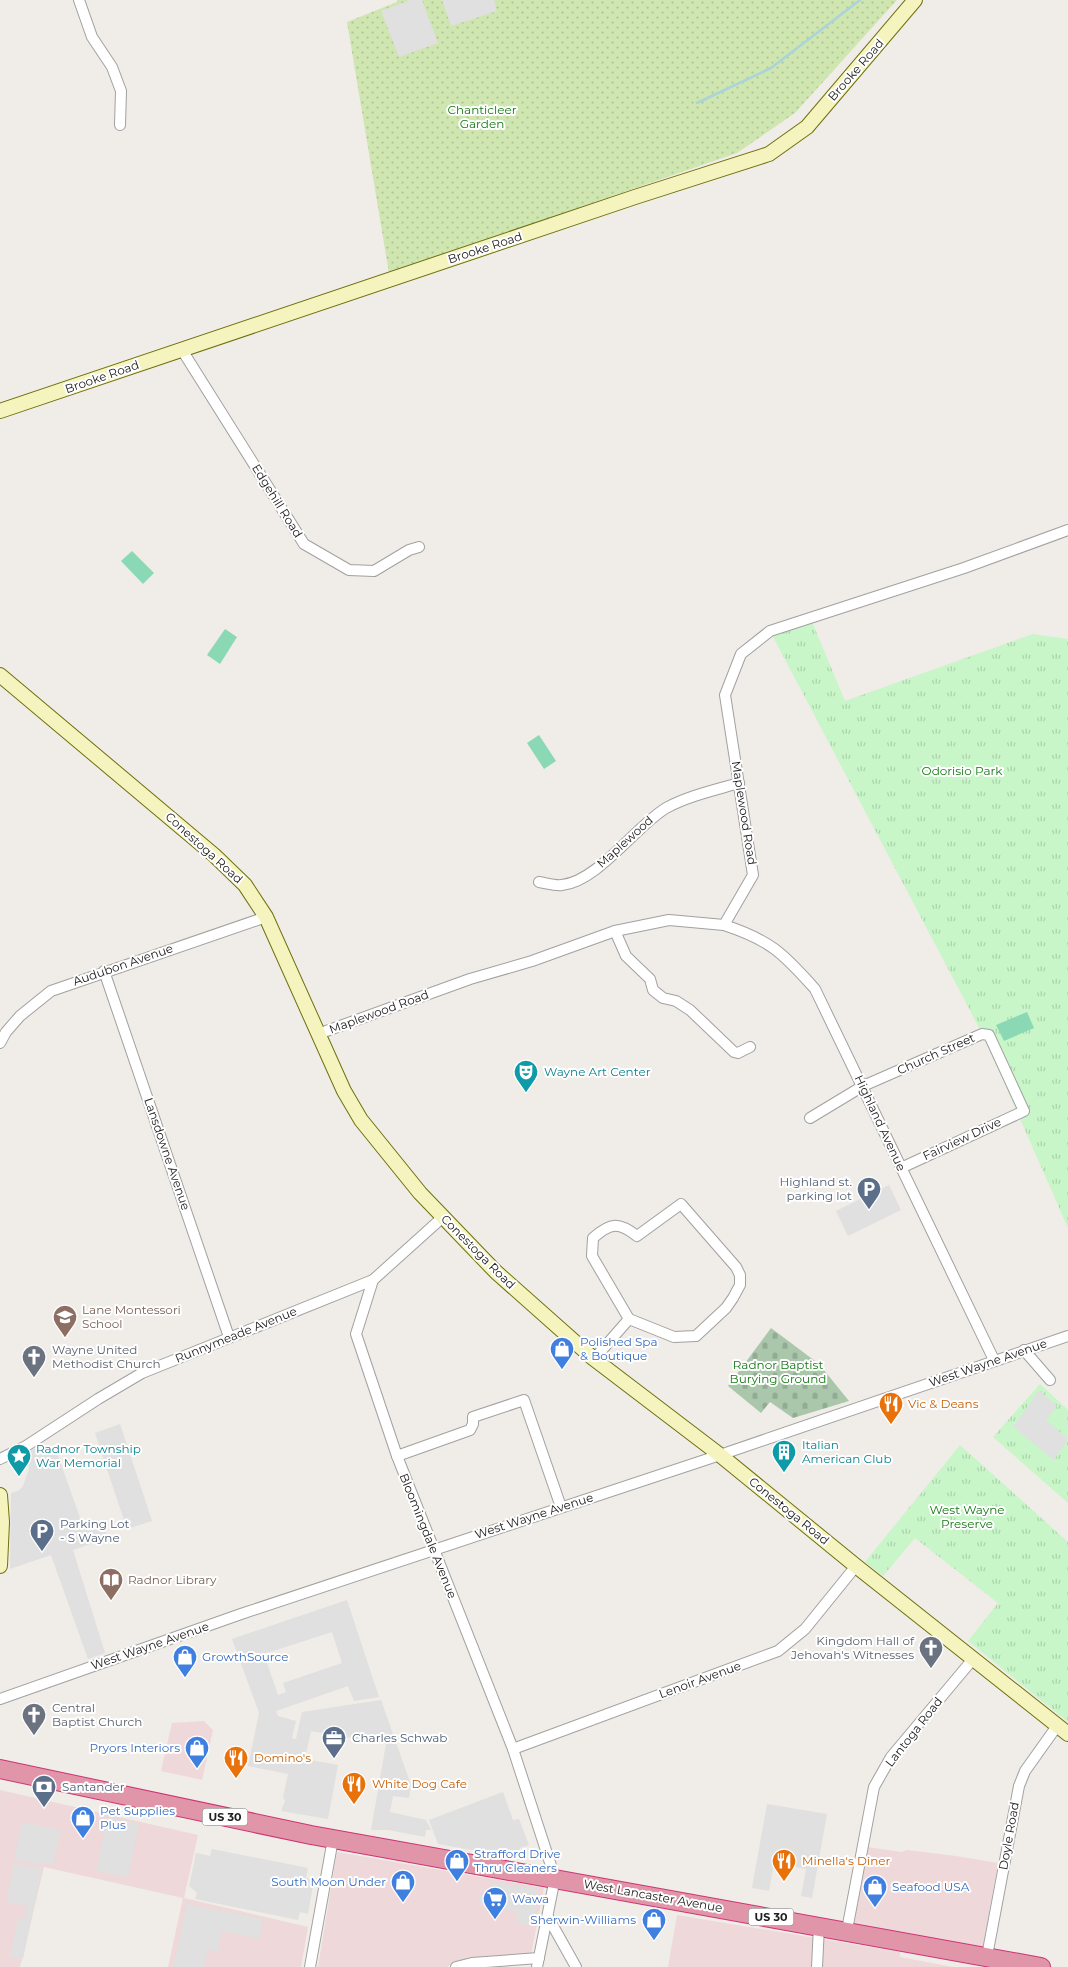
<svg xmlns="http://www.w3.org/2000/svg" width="1068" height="1967" viewBox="0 0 1068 1967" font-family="Montserrat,sans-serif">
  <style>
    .commercial { fill: #efd8d9 }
    .cemetery { fill: url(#cemetery-stones) }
    .park { fill: url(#park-tufts) }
    .garden { fill: url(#garden-dots) }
    .pitch { fill: #8bd9b4 }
    .parking { fill: #e0e0e0; fill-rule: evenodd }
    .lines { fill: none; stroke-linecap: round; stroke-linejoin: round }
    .stream { stroke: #abd3da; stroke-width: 2.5 }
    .street-casing { stroke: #a1a1a1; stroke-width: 12 }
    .secondary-casing { stroke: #6e700d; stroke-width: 16 }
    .highway-casing { stroke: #ce3375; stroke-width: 20 }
    .street { stroke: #fff; stroke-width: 10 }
    .secondary { stroke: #f5f4bf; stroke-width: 14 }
    .highway { stroke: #e195a9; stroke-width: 18 }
    .labels { text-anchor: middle; stroke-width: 4; stroke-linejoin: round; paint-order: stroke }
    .shield { fill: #fff; stroke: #636363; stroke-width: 1 }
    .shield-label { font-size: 11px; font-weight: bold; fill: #202020 }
    .street-label { font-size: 12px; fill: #202020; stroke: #fff }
    .park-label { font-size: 12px; fill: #147814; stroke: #fff }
    .culture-label { font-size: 12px; fill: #0d838f; stroke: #fff; text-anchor: start }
    .service-label { font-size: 12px; fill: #4e5e75; stroke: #fff; text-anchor: start }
    .education-label { font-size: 12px; fill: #785e54; stroke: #fff; text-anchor: start }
    .shop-label { font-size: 12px; fill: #366cbe; stroke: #fff; text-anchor: start }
    .worship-label { font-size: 12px; fill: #5b616d; stroke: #fff; text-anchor: start }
    .food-label { font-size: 12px; fill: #c56008; stroke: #fff; text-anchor: start }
  </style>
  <defs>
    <pattern id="cemetery-stones" width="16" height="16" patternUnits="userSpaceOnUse" patternTransform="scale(1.25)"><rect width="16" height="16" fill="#aac7ac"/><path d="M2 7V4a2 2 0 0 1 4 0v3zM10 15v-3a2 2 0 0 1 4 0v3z" fill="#92ab94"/></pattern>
    <pattern id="park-tufts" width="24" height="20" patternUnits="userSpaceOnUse" patternTransform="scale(1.25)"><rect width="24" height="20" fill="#c8f6c8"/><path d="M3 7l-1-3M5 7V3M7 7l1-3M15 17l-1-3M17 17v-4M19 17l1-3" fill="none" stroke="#acd3ac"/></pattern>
    <pattern id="garden-dots" width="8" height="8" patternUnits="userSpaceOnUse" patternTransform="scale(1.25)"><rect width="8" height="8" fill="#cfe6b1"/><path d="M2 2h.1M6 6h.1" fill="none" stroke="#b1c598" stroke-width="1.8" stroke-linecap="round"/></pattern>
  </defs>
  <rect width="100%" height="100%" fill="#f0ece7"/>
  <!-- commercial -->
  <g class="commercial">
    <polygon points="204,1721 213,1730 202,1780 161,1771 172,1723"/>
    <polygon points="0,1790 198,1835 184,1898 308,1927 301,1967 168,1967 183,1898 44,1867 20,1967 0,1967"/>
    <polygon points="867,1847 902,1852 907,1850 956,1856 998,1863 983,1947 854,1924"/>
    <polygon points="337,1852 544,1888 531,1955 455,1961 447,1967 318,1967"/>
    <polygon points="677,1915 900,1952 900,1957 953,1967 668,1967"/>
  </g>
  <!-- cemetery -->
  <polygon class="cemetery" points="771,1328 819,1364 849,1401 793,1418 770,1402 761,1413 728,1386"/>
  <!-- park -->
  <g class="park">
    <polygon points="810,617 845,701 1033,634 1068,639 1068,1228 984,1037 770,631"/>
    <polygon points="1040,1384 1068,1410 1068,1503 993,1437"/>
    <polygon points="960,1445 1068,1542 1068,1722 968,1641 998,1603 915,1538 883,1576 865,1562"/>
  </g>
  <!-- garden -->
  <polygon class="garden" points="397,0 897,0 795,113 737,153 389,273 347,22 397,2"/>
  <!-- pitch -->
  <g class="pitch">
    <polygon points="132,551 154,573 143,584 121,561"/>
    <polygon points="225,629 237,637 220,664 207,655"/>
    <polygon points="539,735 556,761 544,769 527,743"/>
    <polygon points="1027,1012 1034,1028 1004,1041 996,1025"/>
  </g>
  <!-- parking -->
  <g class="parking">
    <polygon points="410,0 422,0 438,43 399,57 381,11"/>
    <polygon points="442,0 494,0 497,11 451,26"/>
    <polygon points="889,1185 901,1210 848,1236 836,1211"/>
    <polygon points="1039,1390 1057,1406 1046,1420 1068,1439 1054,1460 1013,1427"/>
    <polygon points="120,1424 152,1521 127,1529 95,1433"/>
    <polygon points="38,1446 40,1455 56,1450 84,1529 103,1523 108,1538 73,1550 105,1653 88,1659 51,1555 10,1569 11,1493 18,1491 23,1486 29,1469 27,1458 23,1456"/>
    <path d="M347 1600 379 1697 354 1701 348 1686 276 1711 278 1716 296 1721 292 1738 296 1739 302 1712 381 1700 411 1785 409 1798 393 1796 390 1812 426 1820 431 1830H426L425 1837 388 1830H371L386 1744 311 1731 305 1759 338 1765 328 1819 281 1811 285 1801 283 1797 288 1774 248 1766 259 1713 232 1639ZM332 1632 342 1663 283 1683 286 1692 278 1695 264 1654Z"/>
    <polygon points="503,1792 513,1820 519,1819 529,1845 520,1848 517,1858 438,1844 429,1820"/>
    <polygon points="767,1804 827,1814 812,1898 801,1896 806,1869 774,1863 769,1891 752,1888"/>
    <polygon points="107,1817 139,1824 128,1877 96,1871"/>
    <polygon points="22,1822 61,1830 53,1865 42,1862 41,1865 14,1860"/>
    <polygon points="212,1849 308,1868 306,1878 314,1880 308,1914 300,1912 298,1920 195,1899 197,1893 189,1886 196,1853 210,1856"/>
    <polygon points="14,1864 42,1869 23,1959 10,1957 18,1918 25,1919 27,1906 6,1902"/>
    <polygon points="493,1882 539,1890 533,1926 516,1923 518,1912 479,1904 480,1896 491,1898"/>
    <polygon points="187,1904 263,1919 259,1939 222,1931 218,1952 208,1950 204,1967 173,1967"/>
  </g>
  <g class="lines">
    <!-- stream -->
    <polyline class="stream" points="697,103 771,68 860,0"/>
    <defs>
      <g id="street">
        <polyline points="79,0 92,37 112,67 121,91 120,125"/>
        <polyline points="182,350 304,544 349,570 374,571 409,550 419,547"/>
        <path d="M539 882C546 883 555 886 562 885 598 881 635 827 666 808 688 796 715 790 739 783"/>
        <path d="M724 925C770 940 783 953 815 989L994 1360"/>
        <polyline points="615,931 626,956 650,979 653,990 663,998 676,1001 690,1010 734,1052 738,1053 750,1047"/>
        <polyline points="104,971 229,1337"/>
        <polyline points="318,1034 470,979 532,961 615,931 669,920 724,925 753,875 725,695 741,654 770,631 964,568 1068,530"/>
        <polyline points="0,1043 6,1032 20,1016 51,991 266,917"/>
        <polyline points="810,1118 863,1086 982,1034 989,1035 1024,1111 901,1168"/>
        <polyline points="443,1217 373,1280 356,1334 397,1456 513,1749 555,1878 537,1967"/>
        <polyline points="1024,1350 1050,1380"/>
        <path d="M594 1359 629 1319 674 1337 696 1336 726 1308 733 1298 740 1285V1275L736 1267 681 1204 637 1236C619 1222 611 1222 593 1238L592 1256 629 1319"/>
        <polyline points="397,1456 470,1430 473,1424 473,1417 524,1400 561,1507"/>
        <polyline points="0,1459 26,1446 98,1399 142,1373 373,1280"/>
        <polyline points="0,1699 241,1614 720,1455 1068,1336"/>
        <polyline points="513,1749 778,1651 805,1629 856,1566"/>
        <polyline points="548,1917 576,1967"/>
        <polyline points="847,1930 874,1787 891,1757 973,1659"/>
        <polyline points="987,1956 1019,1786 1025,1771 1057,1726"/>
        <polyline points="310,1967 333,1839"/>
        <polyline points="456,1967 472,1963 539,1958"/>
        <polyline points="817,1967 819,1926"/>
      </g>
      <g id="secondary">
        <polyline points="0,411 635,197 769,154 807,127 915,0"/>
        <polyline points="0,675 214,855 245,885 266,917 344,1091 361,1120 420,1193 496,1272 594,1359 720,1455 856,1566 1068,1734"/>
        <polyline points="0,1495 2,1522 0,1566"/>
      </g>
      <polyline id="highway" points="0,1769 311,1835 1041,1967"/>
    </defs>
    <!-- street casing -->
    <use href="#street" class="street-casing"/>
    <!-- secondary casing -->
    <use href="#secondary" class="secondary-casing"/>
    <!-- highway casing -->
    <use href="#highway" class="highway-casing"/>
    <!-- street -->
    <use href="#street" class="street"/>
    <!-- secondary -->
    <use href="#secondary" class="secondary"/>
    <!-- highway -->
    <use href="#highway" class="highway"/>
  </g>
  <!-- icons -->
  <defs>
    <symbol id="theatre-pin" viewBox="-11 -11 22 30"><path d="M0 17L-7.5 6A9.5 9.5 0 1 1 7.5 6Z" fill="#0f9aa8" stroke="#fff"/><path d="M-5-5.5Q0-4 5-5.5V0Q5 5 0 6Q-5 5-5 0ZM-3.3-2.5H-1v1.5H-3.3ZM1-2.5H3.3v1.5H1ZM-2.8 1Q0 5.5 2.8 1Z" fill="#fff"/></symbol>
    <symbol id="parking-pin" viewBox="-11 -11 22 30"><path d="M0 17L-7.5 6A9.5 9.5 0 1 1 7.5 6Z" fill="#5c6f8a" stroke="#fff"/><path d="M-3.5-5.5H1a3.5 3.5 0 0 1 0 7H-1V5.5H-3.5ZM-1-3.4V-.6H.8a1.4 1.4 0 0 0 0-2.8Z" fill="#fff"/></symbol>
    <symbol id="school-pin" viewBox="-11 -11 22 30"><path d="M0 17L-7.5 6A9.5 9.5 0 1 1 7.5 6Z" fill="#8d6e63" stroke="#fff"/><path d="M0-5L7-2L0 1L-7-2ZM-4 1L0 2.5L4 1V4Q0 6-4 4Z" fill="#fff"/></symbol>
    <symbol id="shop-pin" viewBox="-11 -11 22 30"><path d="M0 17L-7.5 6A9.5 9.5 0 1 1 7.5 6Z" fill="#3f7fe0" stroke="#fff"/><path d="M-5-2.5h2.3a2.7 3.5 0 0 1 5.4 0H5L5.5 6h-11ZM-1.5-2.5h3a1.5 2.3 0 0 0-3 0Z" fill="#fff"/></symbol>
    <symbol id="church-pin" viewBox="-11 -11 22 30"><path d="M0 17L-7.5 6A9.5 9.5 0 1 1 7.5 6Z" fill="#6b7280" stroke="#fff"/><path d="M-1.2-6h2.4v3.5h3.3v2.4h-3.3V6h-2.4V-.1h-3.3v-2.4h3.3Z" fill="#fff"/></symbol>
    <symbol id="restaurant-pin" viewBox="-11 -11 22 30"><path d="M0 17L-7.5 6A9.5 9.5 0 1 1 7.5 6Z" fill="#e8710a" stroke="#fff"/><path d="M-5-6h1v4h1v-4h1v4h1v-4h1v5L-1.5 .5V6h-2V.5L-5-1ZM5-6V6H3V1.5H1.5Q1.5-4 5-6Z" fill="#fff"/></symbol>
    <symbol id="building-pin" viewBox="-11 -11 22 30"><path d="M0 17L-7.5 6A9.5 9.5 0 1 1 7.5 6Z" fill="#0f9aa8" stroke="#fff"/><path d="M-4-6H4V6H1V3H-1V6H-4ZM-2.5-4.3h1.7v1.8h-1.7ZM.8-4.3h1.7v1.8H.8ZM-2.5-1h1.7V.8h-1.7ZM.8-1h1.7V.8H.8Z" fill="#fff"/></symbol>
    <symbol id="sight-pin" viewBox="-11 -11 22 30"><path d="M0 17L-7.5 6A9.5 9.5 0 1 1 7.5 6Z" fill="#0f9aa8" stroke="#fff"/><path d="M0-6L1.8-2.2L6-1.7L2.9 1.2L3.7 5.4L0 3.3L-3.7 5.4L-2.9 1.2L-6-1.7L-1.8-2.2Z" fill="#fff"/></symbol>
    <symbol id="library-pin" viewBox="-11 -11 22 30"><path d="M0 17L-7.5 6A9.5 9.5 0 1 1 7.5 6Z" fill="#8d6e63" stroke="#fff"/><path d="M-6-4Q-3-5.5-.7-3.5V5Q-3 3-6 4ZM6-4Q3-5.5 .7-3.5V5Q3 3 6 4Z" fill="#fff"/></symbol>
    <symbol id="office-pin" viewBox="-11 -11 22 30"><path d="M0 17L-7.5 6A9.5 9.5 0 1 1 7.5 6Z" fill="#5c6f8a" stroke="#fff"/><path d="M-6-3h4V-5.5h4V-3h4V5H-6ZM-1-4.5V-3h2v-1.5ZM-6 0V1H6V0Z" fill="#fff"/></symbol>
    <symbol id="bank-pin" viewBox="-11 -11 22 30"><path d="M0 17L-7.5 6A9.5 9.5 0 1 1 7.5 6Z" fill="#5c6f8a" stroke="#fff"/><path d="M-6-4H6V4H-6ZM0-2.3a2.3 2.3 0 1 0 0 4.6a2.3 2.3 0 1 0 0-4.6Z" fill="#fff"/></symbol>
    <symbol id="supermarket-pin" viewBox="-11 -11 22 30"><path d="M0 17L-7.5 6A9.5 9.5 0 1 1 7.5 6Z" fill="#3f7fe0" stroke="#fff"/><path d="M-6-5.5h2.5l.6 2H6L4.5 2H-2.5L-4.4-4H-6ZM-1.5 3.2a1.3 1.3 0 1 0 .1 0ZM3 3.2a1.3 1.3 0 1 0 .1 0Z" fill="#fff"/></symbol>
  </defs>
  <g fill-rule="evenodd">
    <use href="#theatre-pin" x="512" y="1058" width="28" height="38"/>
    <use href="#parking-pin" x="855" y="1175" width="28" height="38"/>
    <use href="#school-pin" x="51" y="1303" width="28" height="38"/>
    <use href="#shop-pin" x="548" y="1335" width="28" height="38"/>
    <use href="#church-pin" x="20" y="1343" width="28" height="38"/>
    <use href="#restaurant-pin" x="877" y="1390" width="28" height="38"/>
    <use href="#building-pin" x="770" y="1438" width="28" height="38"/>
    <use href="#sight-pin" x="5" y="1442" width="28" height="38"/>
    <use href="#parking-pin" x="28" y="1517" width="28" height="38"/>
    <use href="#library-pin" x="97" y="1566" width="28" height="38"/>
    <use href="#church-pin" x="917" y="1634" width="28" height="38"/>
    <use href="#shop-pin" x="171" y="1643" width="28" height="38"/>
    <use href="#church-pin" x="20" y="1701" width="28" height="38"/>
    <use href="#office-pin" x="320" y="1724" width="28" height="38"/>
    <use href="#shop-pin" x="183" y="1734" width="28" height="38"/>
    <use href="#restaurant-pin" x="222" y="1744" width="28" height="38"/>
    <use href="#restaurant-pin" x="340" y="1770" width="28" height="38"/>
    <use href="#bank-pin" x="30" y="1773" width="28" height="38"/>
    <use href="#shop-pin" x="69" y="1804" width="28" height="38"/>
    <use href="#shop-pin" x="443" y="1847" width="28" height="38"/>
    <use href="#restaurant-pin" x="770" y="1847" width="28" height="38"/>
    <use href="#shop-pin" x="389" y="1868" width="28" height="38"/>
    <use href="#shop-pin" x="861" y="1873" width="28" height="38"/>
    <use href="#supermarket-pin" x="481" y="1885" width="28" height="38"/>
    <use href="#shop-pin" x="640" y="1906" width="28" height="38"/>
  </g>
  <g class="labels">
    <!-- shield labels -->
    <g class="shield">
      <rect x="202.5" y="1808.5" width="45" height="17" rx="4"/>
      <rect x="748.5" y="1908.5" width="45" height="17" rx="4"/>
    </g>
    <g class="shield-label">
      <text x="225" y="1821">US 30</text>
      <text x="771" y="1921">US 30</text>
    </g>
    <!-- street labels -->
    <g class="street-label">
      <text transform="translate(856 70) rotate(-49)" y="4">Brooke Road</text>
      <text transform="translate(485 248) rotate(-18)" y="4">Brooke Road</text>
      <text transform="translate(102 377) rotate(-19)" y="4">Brooke Road</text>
      <text transform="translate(277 501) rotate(58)" y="4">Edgehill Road</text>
      <text transform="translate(744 813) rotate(81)" y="4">Maplewood Road</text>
      <text transform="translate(625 842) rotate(-42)" y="4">Maplewood</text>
      <text transform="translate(204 848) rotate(42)" y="4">Conestoga Road</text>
      <text transform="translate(123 965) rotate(-19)" y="4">Audubon Avenue</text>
      <text transform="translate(379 1012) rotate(-20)" y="4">Maplewood Road</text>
      <text transform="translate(936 1054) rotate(-24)" y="4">Church Street</text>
      <text transform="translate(880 1123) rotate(65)" y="4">Highland Avenue</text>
      <text transform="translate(962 1139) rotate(-25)" y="4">Fairview Drive</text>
      <text transform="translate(167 1154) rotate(71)" y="4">Lansdowne Avenue</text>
      <text transform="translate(478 1252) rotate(45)" y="4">Conestoga Road</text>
      <text transform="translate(236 1335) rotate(-22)" y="4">Runnymeade Avenue</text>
      <text transform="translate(988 1363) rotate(-19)" y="4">West Wayne Avenue</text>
      <text transform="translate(789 1511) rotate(39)" y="4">Conestoga Road</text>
      <text transform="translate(534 1516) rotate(-18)" y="4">West Wayne Avenue</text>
      <text transform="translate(428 1536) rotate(68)" y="4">Bloomingdale Avenue</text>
      <text transform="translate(150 1646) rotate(-19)" y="4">West Wayne Avenue</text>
      <text transform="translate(700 1680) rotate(-20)" y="4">Lenoir Avenue</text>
      <text transform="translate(914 1732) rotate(-52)" y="4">Lantoga Road</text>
      <text transform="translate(1009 1836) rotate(-80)" y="4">Doyle Road</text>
      <text transform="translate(653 1896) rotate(10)" y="4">West Lancaster Avenue</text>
    </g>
    <!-- park labels -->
    <g class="park-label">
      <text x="482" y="114">Chanticleer<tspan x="482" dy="14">Garden</tspan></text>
      <text x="962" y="775">Odorisio Park</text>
      <text x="778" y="1369">Radnor Baptist<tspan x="778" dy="14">Burying Ground</tspan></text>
      <text x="967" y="1514">West Wayne<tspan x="967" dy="14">Preserve</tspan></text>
    </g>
    <!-- culture labels -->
    <g class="culture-label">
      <text x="544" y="1076">Wayne Art Center</text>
      <text x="802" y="1449">Italian<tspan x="802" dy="14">American Club</tspan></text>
      <text x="36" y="1453">Radnor Township<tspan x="36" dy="14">War Memorial</tspan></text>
    </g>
    <!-- service labels -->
    <g class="service-label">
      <text x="852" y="1186" text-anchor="end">Highland st.<tspan x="852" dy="14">parking lot</tspan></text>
      <text x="60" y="1528">Parking Lot<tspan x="60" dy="14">- S Wayne</tspan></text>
      <text x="352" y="1742">Charles Schwab</text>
      <text x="62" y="1791">Santander</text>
    </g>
    <!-- education labels -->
    <g class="education-label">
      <text x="82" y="1314">Lane Montessori<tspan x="82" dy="14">School</tspan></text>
      <text x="128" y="1584">Radnor Library</text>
    </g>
    <!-- shop labels -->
    <g class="shop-label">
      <text x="580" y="1346">Polished Spa<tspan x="580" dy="14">&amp; Boutique</tspan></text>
      <text x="202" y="1661">GrowthSource</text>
      <text x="180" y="1752" text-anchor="end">Pryors Interiors</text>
      <text x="100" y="1815">Pet Supplies<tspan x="100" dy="14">Plus</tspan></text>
      <text x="474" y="1858">Strafford Drive<tspan x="474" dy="14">Thru Cleaners</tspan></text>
      <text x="386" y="1886" text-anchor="end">South Moon Under</text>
      <text x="892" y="1891">Seafood USA</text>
      <text x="512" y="1903">Wawa</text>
      <text x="636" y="1924" text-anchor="end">Sherwin-Williams</text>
    </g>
    <!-- worship labels -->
    <g class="worship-label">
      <text x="52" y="1354">Wayne United<tspan x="52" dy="14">Methodist Church</tspan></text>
      <text x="914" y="1645" text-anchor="end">Kingdom Hall of<tspan x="914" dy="14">Jehovah's Witnesses</tspan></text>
      <text x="52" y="1712">Central<tspan x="52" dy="14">Baptist Church</tspan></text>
    </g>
    <!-- food labels -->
    <g class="food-label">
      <text x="908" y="1408">Vic &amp; Deans</text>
      <text x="254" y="1762">Domino's</text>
      <text x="372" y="1788">White Dog Cafe</text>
      <text x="802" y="1865">Minella's Diner</text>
    </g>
  </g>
</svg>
